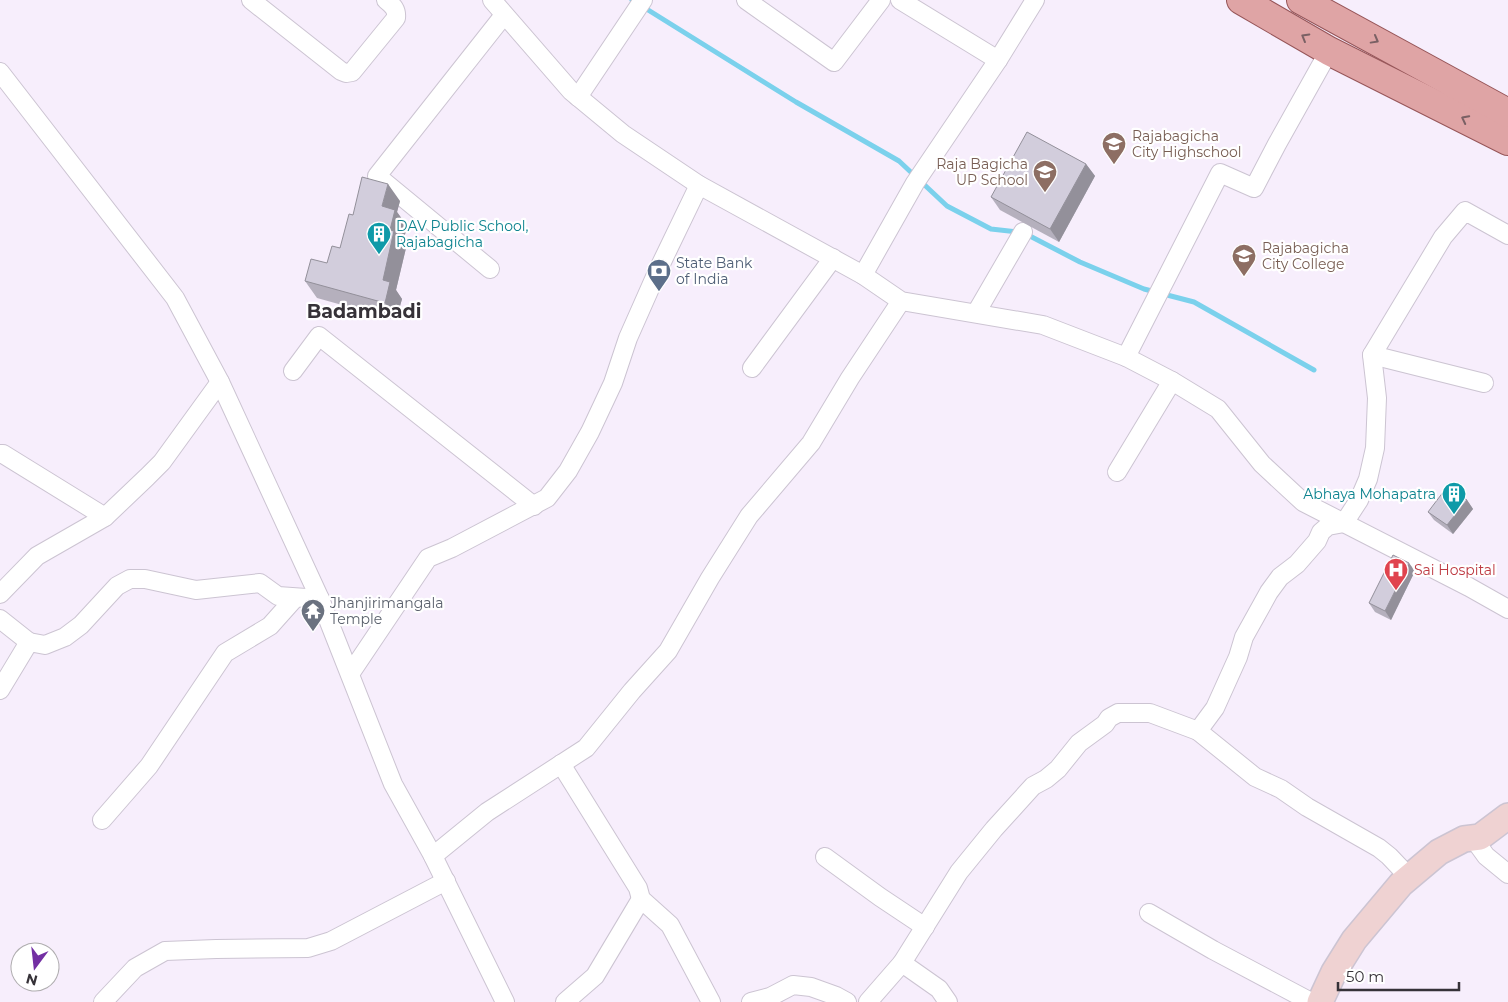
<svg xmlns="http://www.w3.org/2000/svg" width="1508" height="1002" viewBox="0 0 1508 1002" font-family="Montserrat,sans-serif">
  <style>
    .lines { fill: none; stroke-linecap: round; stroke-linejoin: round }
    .stream { stroke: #7bd1ec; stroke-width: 5 }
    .street-casing { stroke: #ccc4d2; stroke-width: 20 }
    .secondary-casing { stroke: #ccc4d2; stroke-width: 28 }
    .primary-casing { stroke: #965558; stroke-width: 30 }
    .street { stroke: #fff; stroke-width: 18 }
    .secondary { stroke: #efd2d2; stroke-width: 25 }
    .primary { stroke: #dfa4a5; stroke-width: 28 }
    .wall { fill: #b5b0bd }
    .shaded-wall { fill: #93909a }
    .building { fill: #d2cddc; stroke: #93909a }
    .oneway { stroke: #7a6064 }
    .labels { text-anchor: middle; stroke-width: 4.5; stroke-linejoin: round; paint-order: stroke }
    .education-label { font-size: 14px; fill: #785e54; stroke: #fff; text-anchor: start }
    .culture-label { font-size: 14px; fill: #0d838f; stroke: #fff; text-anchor: start }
    .service-label { font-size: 14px; fill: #4e5e75; stroke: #fff; text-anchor: start }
    .health-label { font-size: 14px; fill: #be3a42; stroke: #fff; text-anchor: start }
    .worship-label { font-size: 14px; fill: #5b616d; stroke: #fff; text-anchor: start }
    .district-label { font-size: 19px; font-weight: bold; fill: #363238; stroke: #fff }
  </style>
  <rect width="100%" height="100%" fill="#f7eefc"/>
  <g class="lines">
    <!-- stream -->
    <g class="stream">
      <polyline points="632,0 796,102 899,161 947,206 991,229 1018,232"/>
      <polyline points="1026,234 1080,262 1144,289 1194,302 1314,370"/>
    </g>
    <defs>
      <g id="street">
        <path d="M251 0 341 71 346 73 352 72 396 18C397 9 393 6 386 0"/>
        <polyline points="492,0 571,91 623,134 699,185 863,275 901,301 1043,325 1126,357 1172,381 1218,409 1262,464 1303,502 1469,587 1508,609"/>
        <polyline points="746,0 834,62 881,0"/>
        <polyline points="900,0 998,60"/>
        <polyline points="0,72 175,298 220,382 320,599 393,784 433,856 505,1002"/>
        <polyline points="578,97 643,0"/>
        <polyline points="490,269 377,176 504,15"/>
        <polyline points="863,275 915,183 998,60 1035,0"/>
        <polyline points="976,313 1023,232"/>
        <polyline points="1372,355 1484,383"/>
        <polyline points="1126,357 1220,173 1254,188 1277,144 1329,51"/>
        <polyline points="752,368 833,258"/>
        <polyline points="293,371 319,336 534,506"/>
        <polyline points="0,454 3,454 105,517"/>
        <polyline points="1117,472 1172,381"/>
        <polyline points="0,594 37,556 105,517 147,477 162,462 220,382"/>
        <polyline points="0,619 29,642"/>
        <polyline points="350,674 428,558 452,548 547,498 568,471 590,432 613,383 628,338 659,268 699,185"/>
        <polyline points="0,690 29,642 45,645 65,637 81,625 117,586 130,579 145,579 196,590 260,583 278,596 320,599"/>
        <polyline points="561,764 638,888 641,899 670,925 711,1002"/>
        <polyline points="102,820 149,766 225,653 270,626 295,598"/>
        <polyline points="1473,838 1486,856 1508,874"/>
        <polyline points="433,856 487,812 586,748 632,691 668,651 710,578 749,516 811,443 850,378 901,301"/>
        <polyline points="825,857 880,897 925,927"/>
        <polyline points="1409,877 1389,856 1379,848 1307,807 1281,789 1255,777 1198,731 1215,708 1238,657 1244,637 1269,592 1280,577 1297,564 1317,541 1321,532 1328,526 1344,523 1359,500 1368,479 1375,448 1377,398 1372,355 1443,237 1465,211 1508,235"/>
        <polyline points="1149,913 1213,950 1311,1002"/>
        <polyline points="902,963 959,872 994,829 1033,786 1046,779 1058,769 1079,743 1105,724 1109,718 1118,713 1150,713 1198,731"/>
        <polyline points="103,1002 135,968 165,951 216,949 308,948 331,941 446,881"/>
        <polyline points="565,1002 595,976 641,899"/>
        <polyline points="751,1002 770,997 793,985 811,987 836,996 847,1002"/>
        <polyline points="868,1002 902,963 939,989 948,1002"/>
      </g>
      <polyline id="secondary" points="1320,1002 1334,972 1354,940 1401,884 1439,852 1464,839 1480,837 1508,816"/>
      <g id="primary">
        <polyline points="1241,0 1329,51 1508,141"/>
        <polyline points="1301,0 1508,113"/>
      </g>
    </defs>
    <!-- street casing -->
    <use href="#street" class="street-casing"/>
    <!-- secondary casing -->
    <use href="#secondary" class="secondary-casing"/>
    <!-- primary casing -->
    <use href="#primary" class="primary-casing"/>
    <!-- street -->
    <use href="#street" class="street"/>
    <!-- secondary -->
    <use href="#secondary" class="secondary"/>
    <!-- primary -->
    <use href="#primary" class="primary"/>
  </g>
  <!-- wall -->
  <g class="wall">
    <polygon points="1086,164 1095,176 1059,242 1000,210 991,197"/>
    <polygon points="400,201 397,212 407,226 403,243 406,248 396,290 402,299 396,320 317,298 305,281 327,263 340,248 353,215"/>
    <polygon points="1467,500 1473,509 1453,534 1434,520 1428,512"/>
    <polygon points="1415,571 1391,620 1375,612 1369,603"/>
  </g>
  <!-- shaded-wall -->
  <g class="shaded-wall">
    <polygon points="1086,164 1095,176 1059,242 1050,229"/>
    <polygon points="388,184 400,201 397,212 407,226 403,243 406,248 396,290 402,299 396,320 385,303 383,280 382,206"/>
    <polygon points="1467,500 1473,509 1453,534 1447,525"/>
    <polygon points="1409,563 1415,571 1391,620 1385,611"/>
  </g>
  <!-- building -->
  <g class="building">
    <polygon points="1027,132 1086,164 1050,229 991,197"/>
    <polygon points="362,177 388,184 382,206 395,210 390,230 394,231 383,280 390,282 385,303 305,281 311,259 327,263 332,246 340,248 349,214 353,215"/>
    <polygon points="1447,487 1467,500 1447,525 1428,512"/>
    <polygon points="1393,555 1409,563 1385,611 1369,603"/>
  </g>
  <!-- one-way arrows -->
  <defs><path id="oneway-chevron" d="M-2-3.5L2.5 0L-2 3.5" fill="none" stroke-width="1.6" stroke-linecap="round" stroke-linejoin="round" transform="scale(1.25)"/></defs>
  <g class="oneway">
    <use href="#oneway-chevron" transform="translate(1305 37) rotate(-150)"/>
    <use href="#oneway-chevron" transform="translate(1375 40) rotate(29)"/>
    <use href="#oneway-chevron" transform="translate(1465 119) rotate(-153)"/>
  </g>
  <!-- icons -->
  <defs>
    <symbol id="school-pin" viewBox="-11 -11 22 30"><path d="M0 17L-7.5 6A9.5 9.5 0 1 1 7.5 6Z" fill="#8d6e63" stroke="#fff"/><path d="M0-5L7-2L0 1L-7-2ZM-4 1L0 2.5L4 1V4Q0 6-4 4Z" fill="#fff"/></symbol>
    <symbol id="building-pin" viewBox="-11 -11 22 30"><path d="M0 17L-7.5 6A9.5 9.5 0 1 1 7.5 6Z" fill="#0f9aa8" stroke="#fff"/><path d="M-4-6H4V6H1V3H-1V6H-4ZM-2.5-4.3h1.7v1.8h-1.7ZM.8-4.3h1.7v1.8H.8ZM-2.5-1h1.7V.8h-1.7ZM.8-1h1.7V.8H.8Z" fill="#fff"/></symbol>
    <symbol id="university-pin" viewBox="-11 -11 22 30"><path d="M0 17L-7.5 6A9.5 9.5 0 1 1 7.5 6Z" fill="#8d6e63" stroke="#fff"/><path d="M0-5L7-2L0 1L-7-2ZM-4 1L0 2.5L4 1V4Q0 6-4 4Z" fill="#fff"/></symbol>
    <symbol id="bank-pin" viewBox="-11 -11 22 30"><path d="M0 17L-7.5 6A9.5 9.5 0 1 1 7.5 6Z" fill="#5c6f8a" stroke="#fff"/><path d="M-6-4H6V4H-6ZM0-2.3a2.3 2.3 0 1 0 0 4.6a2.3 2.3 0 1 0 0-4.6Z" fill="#fff"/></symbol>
    <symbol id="hospital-pin" viewBox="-11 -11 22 30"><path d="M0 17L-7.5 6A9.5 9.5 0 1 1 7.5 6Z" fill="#e0444e" stroke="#fff"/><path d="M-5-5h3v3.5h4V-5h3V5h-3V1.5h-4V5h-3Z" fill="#fff"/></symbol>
    <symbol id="temple-pin" viewBox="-11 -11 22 30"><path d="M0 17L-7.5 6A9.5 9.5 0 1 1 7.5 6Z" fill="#6b7280" stroke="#fff"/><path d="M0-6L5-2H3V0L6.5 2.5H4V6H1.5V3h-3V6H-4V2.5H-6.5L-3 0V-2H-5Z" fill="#fff"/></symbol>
  </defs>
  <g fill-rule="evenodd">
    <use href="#school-pin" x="1100" y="130" width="28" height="38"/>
    <use href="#school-pin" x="1031" y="158" width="28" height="38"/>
    <use href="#building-pin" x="365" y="220" width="28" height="38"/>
    <use href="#university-pin" x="1230" y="242" width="28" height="38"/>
    <use href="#bank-pin" x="645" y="257" width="28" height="38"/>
    <use href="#building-pin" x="1440" y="480" width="28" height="38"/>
    <use href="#hospital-pin" x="1382" y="556" width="28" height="38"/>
    <use href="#temple-pin" x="299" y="597" width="28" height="38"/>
  </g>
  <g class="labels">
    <!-- education labels -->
    <g class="education-label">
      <text x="1132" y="141">Rajabagicha<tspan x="1132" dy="16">City Highschool</tspan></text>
      <text x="1028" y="169" text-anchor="end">Raja Bagicha<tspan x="1028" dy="16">UP School</tspan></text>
      <text x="1262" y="253">Rajabagicha<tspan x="1262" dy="16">City College</tspan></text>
    </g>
    <!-- culture labels -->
    <g class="culture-label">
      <text x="396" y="231">DAV Public School,<tspan x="396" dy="16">Rajabagicha</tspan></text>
      <text x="1436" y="499" text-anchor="end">Abhaya Mohapatra</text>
    </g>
    <!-- service labels -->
    <g class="service-label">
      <text x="676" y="268">State Bank<tspan x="676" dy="16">of India</tspan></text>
    </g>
    <!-- health labels -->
    <g class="health-label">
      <text x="1414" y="575">Sai Hospital</text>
    </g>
    <!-- worship labels -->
    <g class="worship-label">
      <text x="330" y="608">Jhanjirimangala<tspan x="330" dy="16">Temple</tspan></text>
    </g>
    <!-- district labels -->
    <g class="district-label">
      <text x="364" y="318">Badambadi</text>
    </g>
  </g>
  <!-- north arrow -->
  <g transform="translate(35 967) rotate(195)"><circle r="24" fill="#ffffff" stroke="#afadaf"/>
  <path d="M0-4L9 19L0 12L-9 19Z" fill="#732fa3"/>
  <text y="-8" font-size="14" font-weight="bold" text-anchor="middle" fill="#363238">N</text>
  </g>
  <!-- scale -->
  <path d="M1338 982v8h121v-8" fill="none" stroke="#363238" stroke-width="2.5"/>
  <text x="1346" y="982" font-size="15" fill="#363238" stroke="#ffffff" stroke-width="4" paint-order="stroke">50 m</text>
</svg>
